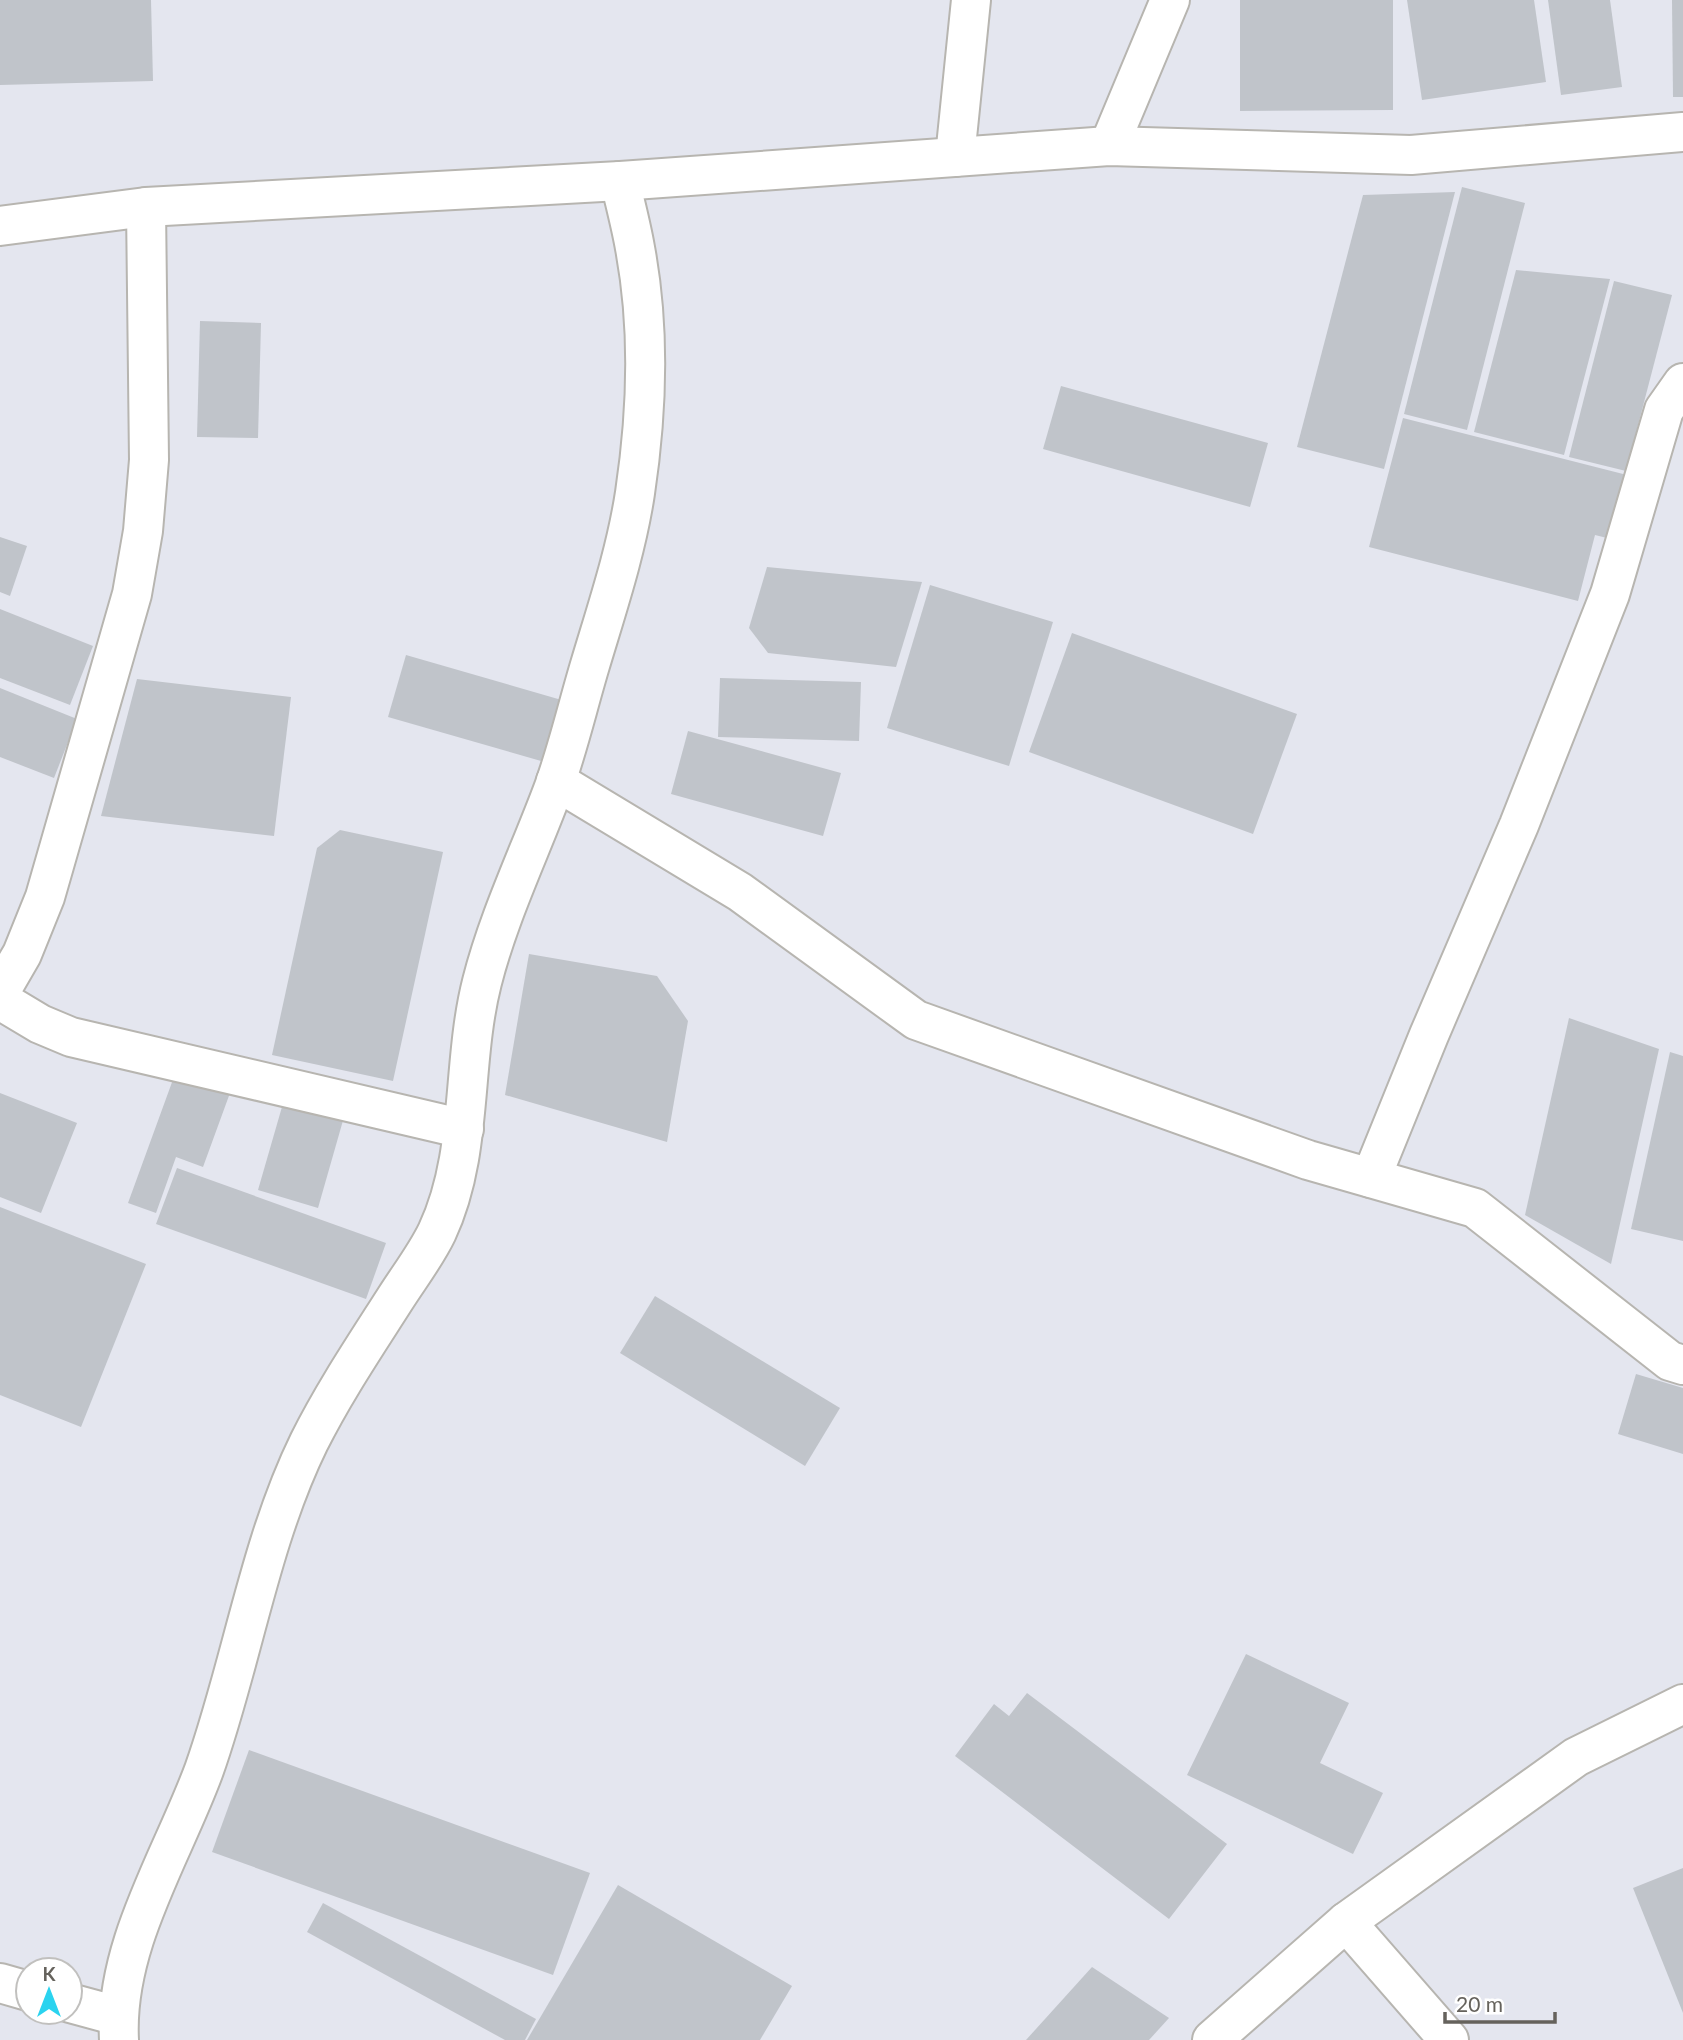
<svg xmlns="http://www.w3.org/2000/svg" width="1683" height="2040" viewBox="0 0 1683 2040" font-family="Lato,sans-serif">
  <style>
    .building { fill: #c0c4ca }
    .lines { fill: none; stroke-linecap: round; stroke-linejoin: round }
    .minor-casing { stroke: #b7b5b0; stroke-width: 42 }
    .minor { stroke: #fff; stroke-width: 38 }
  </style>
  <rect width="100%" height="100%" fill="#e4e6ef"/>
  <!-- building -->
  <g class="building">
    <polygon points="0,0 151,0 153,81 0,85"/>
    <polygon points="1240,0 1393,0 1393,110 1240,111"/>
    <polygon points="1407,0 1534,0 1546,82 1422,100"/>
    <polygon points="1548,0 1610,0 1622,87 1561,95"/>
    <polygon points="1672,0 1683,0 1683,97 1673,97"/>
    <polygon points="1462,187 1525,203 1467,430 1404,414"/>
    <polygon points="1455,192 1384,469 1297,447 1363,195"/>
    <polygon points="1516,270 1610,279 1564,455 1474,432"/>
    <polygon points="1614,281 1672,295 1626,471 1569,457"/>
    <polygon points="200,321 261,323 258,438 197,437"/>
    <polygon points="1061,386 1268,443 1250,507 1043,449"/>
    <polygon points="1403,418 1627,475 1611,539 1595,535 1578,601 1369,547"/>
    <polygon points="0,537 27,546 10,596 0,592"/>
    <polygon points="767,567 922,582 896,667 768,653 749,628"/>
    <polygon points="930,585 1053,622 1009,766 887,728"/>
    <polygon points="0,609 93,646 70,705 0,678"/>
    <polygon points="1072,633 1297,714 1253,834 1029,752"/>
    <polygon points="406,655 565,701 548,763 388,717"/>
    <polygon points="720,678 861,682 859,741 718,737"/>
    <polygon points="137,679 291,697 274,836 101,816"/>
    <polygon points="0,688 77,719 54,778 0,757"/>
    <polygon points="688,731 841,773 823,836 671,794"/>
    <polygon points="340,830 443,852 393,1081 272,1055 317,848"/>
    <polygon points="529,954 657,976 688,1021 667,1142 505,1095"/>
    <polygon points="1569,1018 1659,1049 1611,1264 1525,1215"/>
    <polygon points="1670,1052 1683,1056 1683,1241 1631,1229"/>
    <polygon points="179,1063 234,1082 203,1167 176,1157 156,1213 128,1203"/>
    <polygon points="0,1093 77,1123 41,1213 0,1197"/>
    <polygon points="286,1093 346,1110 318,1208 258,1190"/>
    <polygon points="177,1168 386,1243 366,1299 156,1224"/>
    <polygon points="0,1207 146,1264 81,1427 0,1395"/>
    <polygon points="655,1296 840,1408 805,1466 620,1353"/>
    <polygon points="1636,1374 1683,1388 1683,1454 1618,1434"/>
    <polygon points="1246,1654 1349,1703 1320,1763 1383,1793 1353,1854 1187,1775"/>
    <polygon points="1027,1693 1227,1844 1169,1919 955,1756 994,1704 1009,1716"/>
    <polygon points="249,1750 590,1873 553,1975 212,1852"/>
    <polygon points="1683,1868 1683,2013 1633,1888"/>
    <polygon points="618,1885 792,1986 760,2040 527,2040"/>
    <polygon points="323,1903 536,2019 525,2040 505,2040 307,1932"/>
    <polygon points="1092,1967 1169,2018 1149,2040 1026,2040"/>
  </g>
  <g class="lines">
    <defs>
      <g id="minor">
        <polyline points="1109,146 1170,0"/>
        <polyline points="955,157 971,0"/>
        <polyline points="0,226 146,207 620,181 1109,146 1411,155 1683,132"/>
        <polyline points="556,781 740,892 916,1020 1308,1160 1475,1208 1670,1361 1683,1365"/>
        <polyline points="0,992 22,954 45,897 132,594 143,531 149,460 146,207"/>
        <polyline points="0,1000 40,1024 71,1037 464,1129"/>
        <polyline points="1371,1178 1429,1035 1519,825 1610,594 1664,410 1683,383"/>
        <polyline points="1346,1922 1449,2040"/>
        <polyline points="0,1983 28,1991"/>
        <polyline points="70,2003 118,2016"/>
        <path d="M119 2040C114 1945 172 1857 204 1770 242 1663 259 1544 309 1442 334 1392 365 1346 395 1299 409 1277 426 1255 437 1232 474 1153 461 1064 482 982 499 915 530 852 554 787 568 748 578 705 590 665 607 608 626 552 635 493 647 413 650 328 635 248 631 225 625 203 620 181"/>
        <polyline points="1212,2040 1346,1922 1576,1757 1683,1704"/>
      </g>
    </defs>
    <!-- minor casing -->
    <use href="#minor" class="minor-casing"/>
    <!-- minor -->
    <use href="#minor" class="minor"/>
  </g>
  <!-- north arrow -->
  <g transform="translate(49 1991)"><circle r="33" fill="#ffffff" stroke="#c1c0be" stroke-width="2"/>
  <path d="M0-5L12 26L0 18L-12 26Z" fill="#2ad3ef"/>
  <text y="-10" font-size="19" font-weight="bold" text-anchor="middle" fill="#65625c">K</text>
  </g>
  <!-- scale -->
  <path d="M1445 2012v10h110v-10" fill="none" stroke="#65625c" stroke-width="3.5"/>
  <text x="1456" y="2012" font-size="21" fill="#65625c" stroke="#ffffff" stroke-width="5" paint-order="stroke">20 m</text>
</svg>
